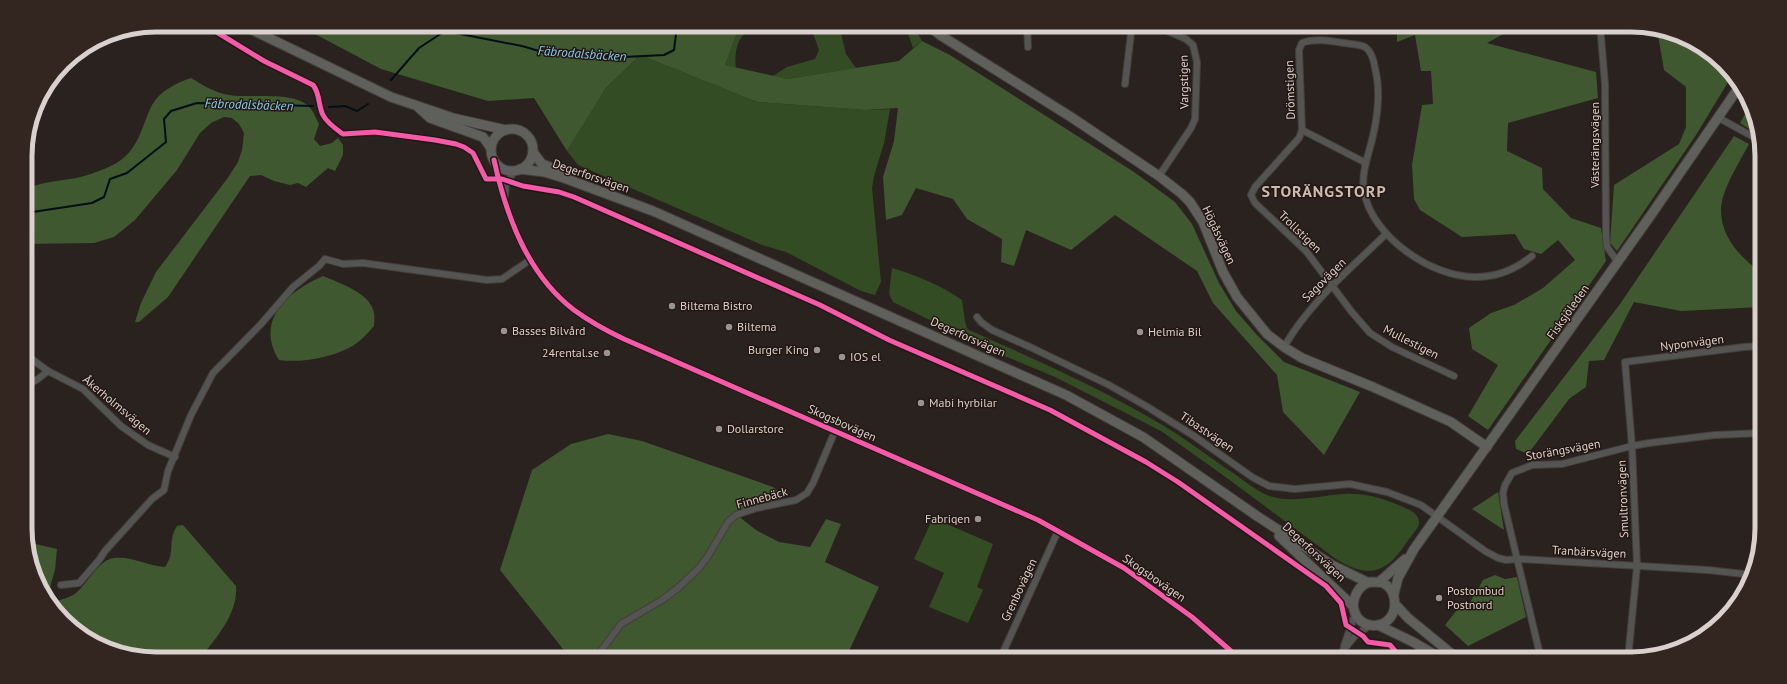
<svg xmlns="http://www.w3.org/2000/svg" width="1787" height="684" viewBox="0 0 1787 684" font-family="'PT Sans',sans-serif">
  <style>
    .green { fill: #344c23 }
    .forest { fill: #3f582f }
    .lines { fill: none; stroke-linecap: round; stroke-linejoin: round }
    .stream { stroke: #040e17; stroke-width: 2 }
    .street-casing { stroke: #443f3c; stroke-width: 8 }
    .secondary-casing { stroke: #443f3c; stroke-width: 11 }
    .street { stroke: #545452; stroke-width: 6 }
    .secondary { stroke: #5f5f5c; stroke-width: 9 }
    .cycleway-casing { stroke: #241712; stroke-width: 8 }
    .cycleway { stroke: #f35aa7; stroke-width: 5 }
    .poi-dot { fill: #9c9390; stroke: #241712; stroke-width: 1.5 }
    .labels { text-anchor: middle; stroke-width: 3; stroke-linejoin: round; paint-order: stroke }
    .street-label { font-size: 12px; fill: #dad0cd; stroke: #241712 }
    .poi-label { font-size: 12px; fill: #dad0cd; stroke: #241712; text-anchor: start }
    .water-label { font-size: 13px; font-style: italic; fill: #85cdf3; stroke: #241712 }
    .district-label { font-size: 16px; font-weight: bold; letter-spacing: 1px; fill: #ccbab4; stroke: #241712 }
    .rim { fill: none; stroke: #dad0cd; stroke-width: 5 }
  </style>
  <rect width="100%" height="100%" fill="#29221f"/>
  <!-- green -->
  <g class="green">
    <path d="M740 25H756C738 34 734 49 736 68L725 65Z"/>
    <polygon points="810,25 839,25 846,54 856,68 787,79 773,76 787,67 815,59 819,50"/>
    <polygon points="905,25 913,25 922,41 913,48"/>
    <polygon points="640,55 757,102 865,110 890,109 884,143 874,176 872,188 881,282 875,295 861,291 786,252 762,245 578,165 567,151 606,88"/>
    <path d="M892 268C916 275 942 286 962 300L965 321 967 329C1034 359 1101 388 1164 426 1189 441 1212 459 1236 475 1247 483 1259 493 1273 497 1292 503 1324 495 1344 494 1363 492 1386 499 1403 507 1410 510 1420 514 1419 524 1418 529 1410 537 1407 542 1386 574 1369 579 1336 559L1231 481 1161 431 1055 377 995 352 893 302 889 294Z"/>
    <polygon points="933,518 993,544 977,587 983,590 968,623 929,607 944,573 914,559"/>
  </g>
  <!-- forest -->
  <g class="forest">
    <polygon points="298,25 740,25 725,65 787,79 899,61 922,41 950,55 1134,172 1175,202 1192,224 1219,283 1236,311 1257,335 1284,362 1360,392 1324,455 1283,412 1277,375 1213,303 1197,271 1115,215 1071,250 1026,230 1014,266 1001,262 1002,239 967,219 953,199 916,188 902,215 886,220 883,177 894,141 898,108 865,110 757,102 640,55 606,88 567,151 534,98 488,101 381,69"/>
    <polygon points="1402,25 1520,25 1487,43 1596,72 1598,98 1508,123 1507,151 1542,168 1543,189 1571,218 1601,228 1606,261 1488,430 1468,416 1498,365 1472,349 1469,328 1491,313 1514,305 1543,288 1575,260 1558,240 1541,254 1524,249 1515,234 1462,237 1420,210 1414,199 1412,165 1422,105 1433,104 1431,71 1421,71 1415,35 1397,42 1397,28"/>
    <polygon points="1657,29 1673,32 1711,52 1733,74 1696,135 1617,251 1610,243 1614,185 1679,144 1686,127 1686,87 1664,70"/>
    <path d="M191 78C201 84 212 91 224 94 244 100 295 89 310 108 314 112 316 119 319 124L314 139 320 146 332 143 338 138 343 145V155L335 171 328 168 306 187 298 183 290 185 274 181 261 175 250 176 168 297 139 322H135L141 303 156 272 227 179 238 162 242 150 244 133 239 124 232 118 224 117 211 123 200 133 177 170 135 220 114 237 94 243 26 244V189C41 182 59 181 76 178 87 176 109 168 118 162 139 149 142 125 152 105 160 91 176 83 191 78Z"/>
    <polygon points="1748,109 1760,136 1740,123"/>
    <path d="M1734 136 1749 144C1740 161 1729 178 1723 197 1714 228 1737 256 1761 272V307L1681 311 1634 302 1604 360 1589 361 1586 387 1569 399 1528 454 1516 449 1515 441 1620 304Z"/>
    <path d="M323 276C339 283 371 293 374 313 375 317 374 322 374 326 367 334 359 343 349 348 329 358 301 363 279 360 255 320 287 292 323 276Z"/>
    <polygon points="608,434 642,441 773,487 785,497 747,507 737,515 756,530 779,542 810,547 826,519 841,524 825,562 879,587 848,653 857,659 571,659 500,570 532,470 571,444"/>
    <polygon points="1498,492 1504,530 1472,509"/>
    <path d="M183 525 236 586C238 615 216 637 200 659H156L126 654 123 646 112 642 98 641 57 614 27 553V542L57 549 55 570 49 591 54 602C61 600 71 597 76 593 88 583 98 560 114 558 132 556 148 566 165 567 176 552 167 541 177 526Z"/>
    <polygon points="1495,575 1505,579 1517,577 1526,617 1468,646 1445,625 1456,611 1468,606 1483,580"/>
  </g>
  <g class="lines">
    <!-- stream -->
    <g class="stream">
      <polyline points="391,80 419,48 445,31 522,46 549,54 576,50 598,56 624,57 664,55 674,50 676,34 684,27 705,25"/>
      <polyline points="329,107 345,106 357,111 368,104"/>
      <polyline points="26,213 92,203 104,197 110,179 127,173 166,142 164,119 171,111 197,103 313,106"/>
    </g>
    <defs>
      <g id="street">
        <polyline points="1027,25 1028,47"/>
        <polyline points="1154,25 1186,39 1193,45 1197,62 1195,119 1191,128 1159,176"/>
        <polyline points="1600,25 1605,84 1606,237 1607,247 1618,262"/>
        <polyline points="1125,84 1132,25"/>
        <polyline points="1719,118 1761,141"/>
        <polyline points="1302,130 1366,163"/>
        <path d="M494 160C506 215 527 274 574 310 589 321 607 331 624 339L1038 520 1124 568 1192 617 1240 659"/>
        <polyline points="505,196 506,185 514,171"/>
        <polyline points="977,317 981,322 992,330 1030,347 1109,385 1146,406 1194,436 1252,477 1269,486 1295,489 1350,484 1387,492 1421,505 1485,551 1498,558 1506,560 1518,559 1708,570 1753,575"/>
        <path d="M1284 347C1309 303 1350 269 1386 234"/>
        <polyline points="26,355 48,371 83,389 121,426 148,445 175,457"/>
        <path d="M1454 376 1392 347 1370 333 1351 311 1306 251 1255 203 1251 195 1255 187 1299 138 1302 130 1299 50 1302 43C1314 38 1331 41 1344 43 1350 44 1359 44 1365 47 1371 51 1374 61 1375 68 1381 92 1378 116 1372 140 1368 156 1361 174 1364 191 1371 236 1432 278 1476 277 1497 277 1516 269 1532 256"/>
        <polyline points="27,385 38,379 48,371"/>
        <polyline points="61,585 79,583 99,560 105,551 152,499 164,490 168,471 191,415 213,373 261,324 293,287 319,266 325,259 343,264 363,263 487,280 502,279 530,260"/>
        <polyline points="1344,646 1355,614"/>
        <polyline points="595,659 621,624 662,600 678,588 699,568 708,556 728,522 736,515 757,508 796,500 807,493 813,483 835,431"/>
        <polyline points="1000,659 1058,531"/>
        <polyline points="1336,659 1355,636 1369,626"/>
        <polyline points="1541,659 1504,504 1503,493 1505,485 1512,473 1532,465 1562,464 1632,446 1649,443 1715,435 1762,433"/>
        <polyline points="1628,659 1637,566 1632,446 1625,362 1744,347 1761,346"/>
      </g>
      <g id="secondary">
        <polyline points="242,25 391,97 453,118 506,130"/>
        <polyline points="927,25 940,35 1071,117 1159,176 1182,194 1190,202 1203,222 1223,272 1237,297 1267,334 1284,347 1302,358 1373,387 1451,422 1487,447"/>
        <polyline points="419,108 430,118 483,137 491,148"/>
        <circle cx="512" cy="150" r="21"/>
        <polyline points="533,152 542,164 560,171"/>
        <polyline points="520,169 544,172 564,178 653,211 1066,395 1143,437 1257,516 1332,565 1367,582"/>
        <polyline points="1279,536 1353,606"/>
        <path d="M1371 582C1375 582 1380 582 1383 583 1396 589 1398 608 1390 618 1380 630 1361 627 1355 613 1350 601 1358 584 1371 582Z"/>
        <polyline points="1379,582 1405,559"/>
        <polyline points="1394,594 1398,578 1414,549 1651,215 1739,87"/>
        <polyline points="1395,604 1408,618 1458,659"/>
        <polyline points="1378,625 1413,642 1442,659"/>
      </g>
    </defs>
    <!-- street casing -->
    <use href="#street" class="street-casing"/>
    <!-- secondary casing -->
    <use href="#secondary" class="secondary-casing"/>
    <!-- street -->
    <use href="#street" class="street"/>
    <!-- secondary -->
    <use href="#secondary" class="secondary"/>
    <defs>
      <g id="cycleway">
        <path d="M205 25 264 61 313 85C320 93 318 105 323 115 327 123 336 129 343 134L375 132 435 140 456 144 464 147 473 153 486 179H502L523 186 559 192 574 197 820 305 889 340 1050 410 1146 462 1178 482 1326 586 1341 603 1346 625 1363 636 1368 642 1390 645 1402 659"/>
        <path d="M494 160C506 215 527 274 574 310 589 321 607 331 624 339L1038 520 1124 568 1192 617 1240 659"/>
      </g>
    </defs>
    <!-- cycleway casing -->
    <use href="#cycleway" class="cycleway-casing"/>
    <!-- cycleway -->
    <use href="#cycleway" class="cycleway"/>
  </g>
  <!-- markers -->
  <g class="poi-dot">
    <circle cx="672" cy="306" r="4"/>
    <circle cx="729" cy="327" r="4"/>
    <circle cx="504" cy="331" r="4"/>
    <circle cx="1140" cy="332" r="4"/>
    <circle cx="817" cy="350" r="4"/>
    <circle cx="607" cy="353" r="4"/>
    <circle cx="842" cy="357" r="4"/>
    <circle cx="921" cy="403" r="4"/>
    <circle cx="719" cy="429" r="4"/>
    <circle cx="978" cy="519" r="4"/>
    <circle cx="1439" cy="598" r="4"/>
  </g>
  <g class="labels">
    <!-- street labels -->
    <g class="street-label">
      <text transform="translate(1184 82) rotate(-91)" y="4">Vargstigen</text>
      <text transform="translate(1290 90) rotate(-92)" y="4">Drömstigen</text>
      <text transform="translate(1595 145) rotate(-90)" y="4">Västerängsvägen</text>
      <text transform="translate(591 176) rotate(19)" y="4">Degerforsvägen</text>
      <text transform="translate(1300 232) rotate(44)" y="4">Trollstigen</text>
      <text transform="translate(1219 235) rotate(65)" y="4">Högåsvägen</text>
      <text transform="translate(1324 280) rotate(-45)" y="4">Sagovägen</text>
      <text transform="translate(1568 312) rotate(-55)" y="4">Fisksjöleden</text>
      <text transform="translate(968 337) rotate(24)" y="4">Degerforsvägen</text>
      <text transform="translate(1411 342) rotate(27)" y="4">Mullestigen</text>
      <text transform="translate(1692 343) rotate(-7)" y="4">Nyponvägen</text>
      <text transform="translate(117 405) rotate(40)" y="4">Åkerholmsvägen</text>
      <text transform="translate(842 423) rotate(24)" y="4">Skogsbovägen</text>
      <text transform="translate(1207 432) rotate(34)" y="4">Tibastvägen</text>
      <text transform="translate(1563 450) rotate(-10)" y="4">Storängsvägen</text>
      <text transform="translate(762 498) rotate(-15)" y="4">Finnebäck</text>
      <text transform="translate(1623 499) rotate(-92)" y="4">Smultronvägen</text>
      <text transform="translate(1314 552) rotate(43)" y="4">Degerforsvägen</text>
      <text transform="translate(1589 552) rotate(3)" y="4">Tranbärsvägen</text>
      <text transform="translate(1154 578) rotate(35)" y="4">Skogsbovägen</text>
      <text transform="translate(1019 590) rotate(-65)" y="4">Grenbovägen</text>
    </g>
    <!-- poi labels -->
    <g class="poi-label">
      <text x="680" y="310">Biltema Bistro</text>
      <text x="737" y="331">Biltema</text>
      <text x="512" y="335">Basses Bilvård</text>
      <text x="1148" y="336">Helmia Bil</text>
      <text x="809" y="354" text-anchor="end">Burger King</text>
      <text x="599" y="357" text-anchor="end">24rental.se</text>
      <text x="850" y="361">IOS el</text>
      <text x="929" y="407">Mabi hyrbilar</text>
      <text x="727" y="433">Dollarstore</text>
      <text x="970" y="523" text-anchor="end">Fabriqen</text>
      <text x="1447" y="595">Postombud<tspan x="1447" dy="14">Postnord</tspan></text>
    </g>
    <!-- water labels -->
    <g class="water-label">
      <text transform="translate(582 53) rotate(4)" y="5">Fäbrodalsbäcken</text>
      <text transform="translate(249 104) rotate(2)" y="5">Fäbrodalsbäcken</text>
    </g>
    <!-- district labels -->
    <g class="district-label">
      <text x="1324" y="197">STORÄNGSTORP</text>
    </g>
  </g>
  <!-- crop -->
  <path d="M0 0H1787V684H0ZM156 32H1631A124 124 0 0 1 1755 156V528A124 124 0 0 1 1631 652H156A124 124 0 0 1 32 528V156A124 124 0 0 1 156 32Z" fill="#332621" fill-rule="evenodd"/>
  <path class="rim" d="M156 32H1631A124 124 0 0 1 1755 156V528A124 124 0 0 1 1631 652H156A124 124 0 0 1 32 528V156A124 124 0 0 1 156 32Z"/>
</svg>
